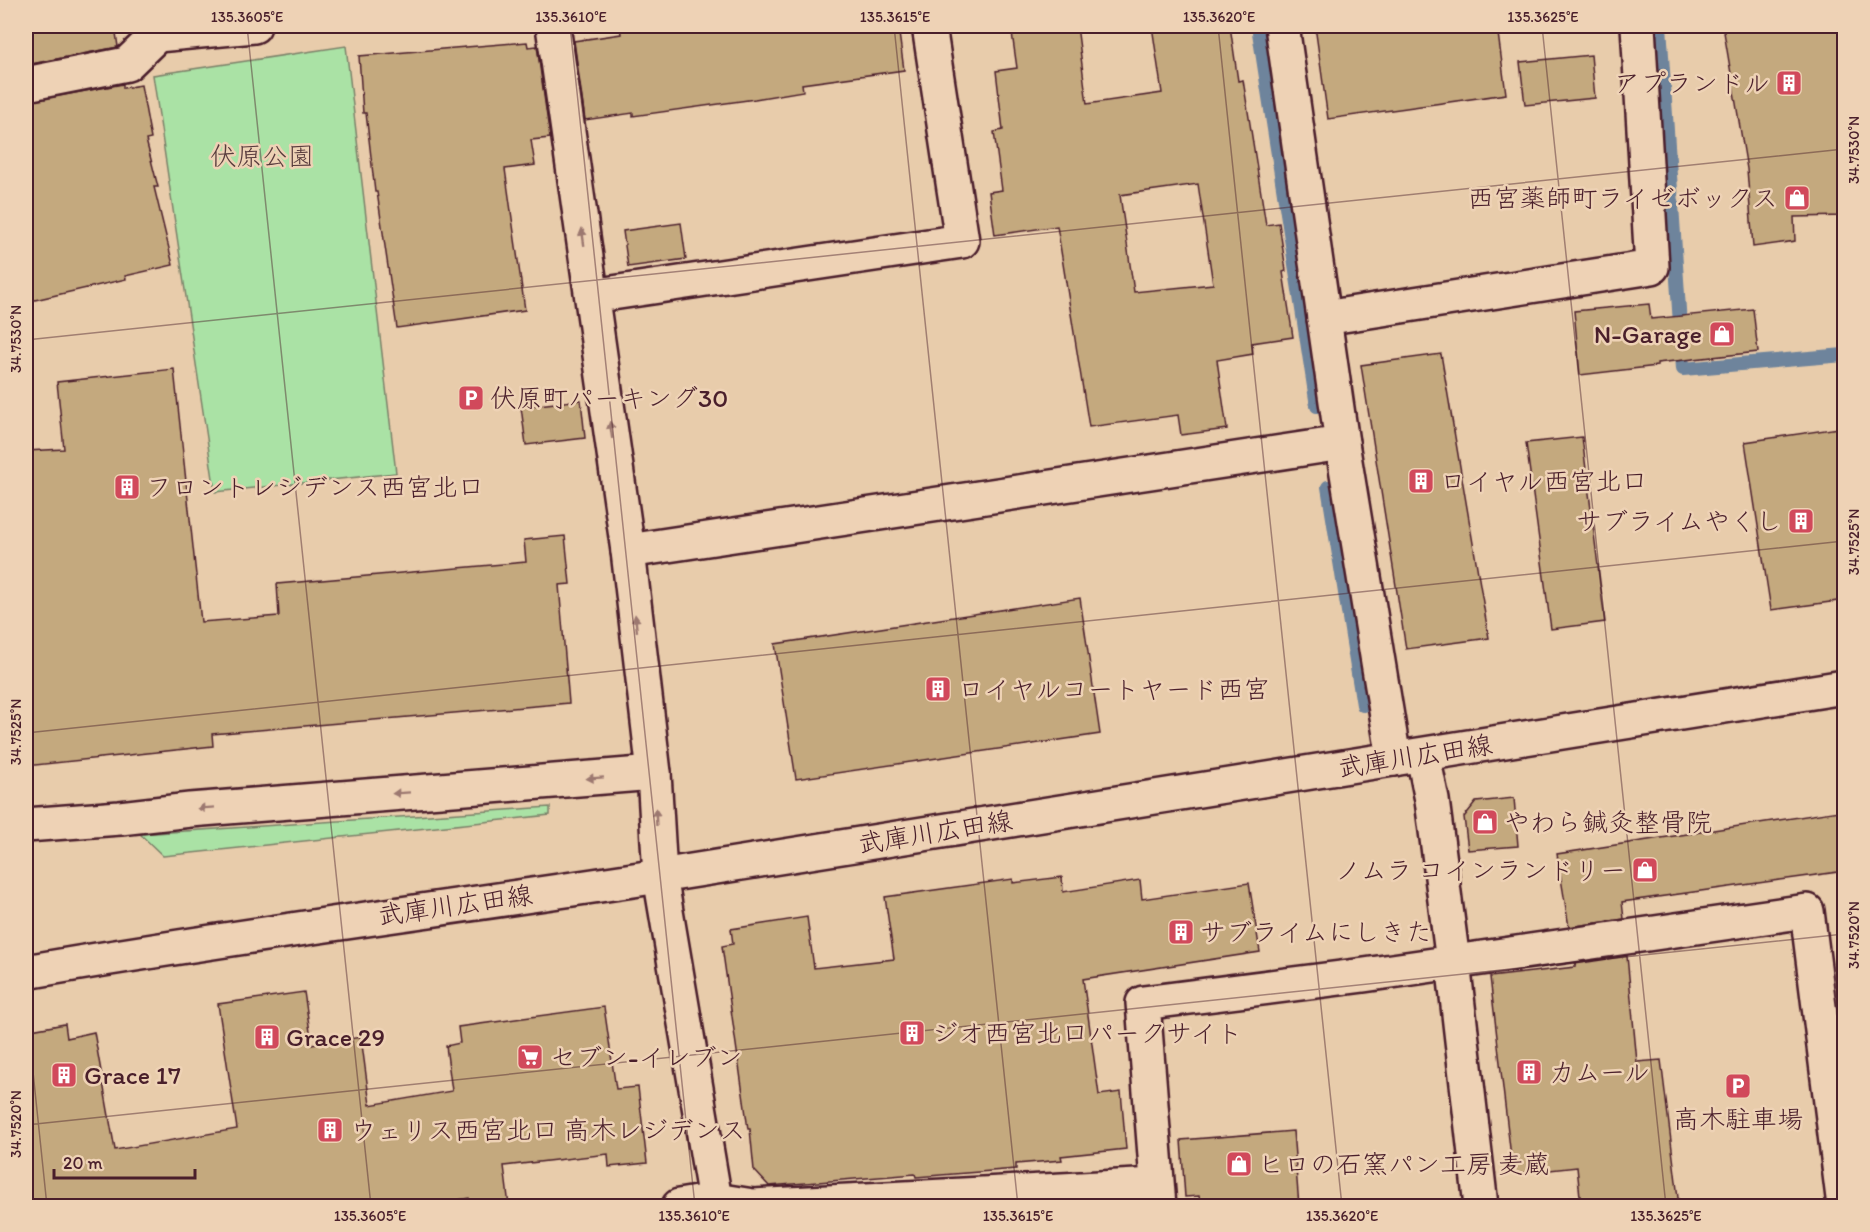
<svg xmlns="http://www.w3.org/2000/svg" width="1870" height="1232" viewBox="0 0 1870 1232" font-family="Itim,'Klee One',sans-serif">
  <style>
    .green { fill: #aae2a5; stroke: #7a8068; stroke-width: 1.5 }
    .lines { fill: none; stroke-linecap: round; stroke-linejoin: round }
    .stream { stroke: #6e849c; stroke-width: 14 }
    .building { fill: #c4a97e; stroke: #4a1f2b; stroke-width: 1.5; fill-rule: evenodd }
    .street-casing { stroke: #4a1f2b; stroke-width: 38 }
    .secondary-casing { stroke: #4a1f2b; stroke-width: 38 }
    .street { stroke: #eed2b5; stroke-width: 33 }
    .secondary { stroke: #eed2b5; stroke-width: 33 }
    .oneway { fill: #9c7870 }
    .ticks { fill: none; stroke: #4a1f2b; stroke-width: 1.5; stroke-opacity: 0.45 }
    .labels { text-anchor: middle; stroke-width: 5; stroke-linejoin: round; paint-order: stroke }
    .poi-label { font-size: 26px; fill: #4a1f2b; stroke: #eed2b5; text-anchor: start }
    .park-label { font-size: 26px; fill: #583c3d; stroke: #eed2b5 }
    .street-label { font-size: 26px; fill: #4a1f2b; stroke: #eed2b5 }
    .neatline { fill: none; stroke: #4a1f2b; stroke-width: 2 }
    .ticks-label { font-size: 15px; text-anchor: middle; fill: #4a1f2b }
  </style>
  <rect width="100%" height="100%" fill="#e8ccab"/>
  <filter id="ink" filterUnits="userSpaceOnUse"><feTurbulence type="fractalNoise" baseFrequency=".0167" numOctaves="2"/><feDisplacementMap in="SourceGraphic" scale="12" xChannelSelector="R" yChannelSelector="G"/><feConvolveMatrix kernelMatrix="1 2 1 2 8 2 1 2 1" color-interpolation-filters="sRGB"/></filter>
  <g filter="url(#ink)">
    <!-- green -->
    <g class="green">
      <polygon points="346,46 396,473 215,492 153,75"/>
      <polygon points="550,807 550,815 163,856 140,834"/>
    </g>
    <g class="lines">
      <!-- stream -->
      <g class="stream">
        <polyline points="1258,26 1317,406"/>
        <polyline points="1660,26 1683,369 1844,355"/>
        <polyline points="1328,487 1363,705"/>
      </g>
    </g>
    <!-- building -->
    <g class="building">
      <polygon points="26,26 115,26 118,47 26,65"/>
      <polygon points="620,26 898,26 904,70 802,84 803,91 755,99 633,116 633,113 585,120 574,41 621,34"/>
      <path d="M1011 26H1077L1087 104 1162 93 1152 26H1230L1238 81 1243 80 1266 225 1279 223 1286 271 1283 272 1293 337 1252 343 1253 354 1217 360 1227 429 1181 435 1178 415 1089 427 1057 226 995 235 989 192 1002 190 994 132 1003 130 996 71 1017 68ZM1198 184 1213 284 1134 292 1120 195Z"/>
      <polygon points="1315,26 1497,26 1506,94 1328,119"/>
      <polygon points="1723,26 1845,26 1845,216 1794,217 1795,241 1753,247 1747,169"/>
      <polygon points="527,42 528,47 537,46 550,138 531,140 535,165 505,169 525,310 397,328 377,192 375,192 366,113 363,113 359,56"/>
      <polygon points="1591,55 1595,98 1525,105 1520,62"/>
      <polygon points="123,84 123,88 141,85 151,139 146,140 158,187 154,187 173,265 125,276 126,279 26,302 26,102"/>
      <polygon points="681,223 686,259 628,267 623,231"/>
      <polygon points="1649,304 1651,319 1753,309 1758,352 1657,363 1657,366 1580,375 1574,311"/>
      <polygon points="1441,354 1489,638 1406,649 1361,365"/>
      <polygon points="174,369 201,622 279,616 277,584 526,562 524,540 565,536 570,584 559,585 569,703 212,734 213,746 26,766 26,451 64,449 57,382"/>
      <polygon points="581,400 585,438 526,445 521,407"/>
      <polygon points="1845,427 1845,600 1771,610 1745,442"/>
      <polygon points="1582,437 1605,622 1551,629 1526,443"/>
      <polygon points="1080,598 1100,734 796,779 775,644"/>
      <polygon points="1514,798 1518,846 1468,850 1464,817 1476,802"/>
      <polygon points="1845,810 1845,871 1622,902 1624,919 1569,927 1557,854"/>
      <polygon points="1062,877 1063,892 1140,880 1142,899 1249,883 1260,952 1083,979 1099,1095 1121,1092 1126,1149 1061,1156 1062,1160 1016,1164 1016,1169 916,1177 915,1174 769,1186 754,1170 750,1129 748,1129 722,946 733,944 731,929 807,917 814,968 894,959 885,897 1013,879 1013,883"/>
      <polygon points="1627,956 1637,1062 1661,1060 1679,1206 1581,1206 1577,1167 1513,1174 1490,977 1575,967 1575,964"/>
      <polygon points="304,992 312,1045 361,1037 370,1105 452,1091 446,1046 460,1043 458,1027 604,1007 616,1089 638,1087 647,1163 609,1167 608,1154 504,1166 509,1206 470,1206 469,1198 419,1206 26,1206 26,1031 65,1024 67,1038 94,1032 115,1150 237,1129 218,1004"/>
      <polygon points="1293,1131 1299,1206 1201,1206 1199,1196 1185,1197 1181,1140"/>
    </g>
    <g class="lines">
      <defs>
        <g id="street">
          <polyline points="553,26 628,551 654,773 660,876"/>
          <polyline points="1282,26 1342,443 1394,759"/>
          <polyline points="26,84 127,64 157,35 254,26"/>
          <polyline points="592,296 962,241 929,26"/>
          <polyline points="1324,318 1652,267 1638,26"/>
          <polyline points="628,551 1342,443"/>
          <polyline points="1423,756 1432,800 1453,962 1481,1206"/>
          <polyline points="26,825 120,818 190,810 654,773"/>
          <polyline points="679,1206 715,1200 753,1206 1156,1185"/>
          <polyline points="1159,1206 1143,1003 1364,975 1807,911 1844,1206"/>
        </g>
        <g id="secondary">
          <polyline points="660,876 716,1206"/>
          <path d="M26 972C238 935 452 908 666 875 1059 813 1452 751 1844 687"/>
        </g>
      </defs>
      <!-- street casing -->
      <use href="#street" class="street-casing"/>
      <!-- secondary casing -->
      <use href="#secondary" class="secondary-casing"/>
      <!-- street -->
      <use href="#street" class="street"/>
      <!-- secondary -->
      <use href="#secondary" class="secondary"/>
    </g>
    <!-- one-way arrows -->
    <defs><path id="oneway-solid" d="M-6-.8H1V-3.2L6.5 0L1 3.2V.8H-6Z" transform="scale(1.5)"/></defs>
    <g class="oneway">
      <use href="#oneway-solid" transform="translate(583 237) rotate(-98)"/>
      <use href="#oneway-solid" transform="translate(611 430) rotate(-98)"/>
      <use href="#oneway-solid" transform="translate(636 623) rotate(-96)"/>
      <use href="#oneway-solid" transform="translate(595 778) rotate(176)"/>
      <use href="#oneway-solid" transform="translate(401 793) rotate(176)"/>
      <use href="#oneway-solid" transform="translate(206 808) rotate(176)"/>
      <use href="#oneway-solid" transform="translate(656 817) rotate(-93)"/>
    </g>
  </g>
  <!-- ticks -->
  <path class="ticks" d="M247 26 371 1206M570 26 695 1206M894 26 1018 1206M1218 26 1342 1206M1542 26 1666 1206M26 340 1844 149M26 733 1844 541M26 1005 47 1206M26 1125 1844 934"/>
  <!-- icons -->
  <defs>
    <symbol id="building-square" viewBox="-11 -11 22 22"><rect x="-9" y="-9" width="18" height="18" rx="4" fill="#d1495b" stroke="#eed2b5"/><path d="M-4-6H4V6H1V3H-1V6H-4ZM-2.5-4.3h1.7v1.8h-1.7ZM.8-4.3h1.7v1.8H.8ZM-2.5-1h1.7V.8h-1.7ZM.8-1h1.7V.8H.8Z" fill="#fff"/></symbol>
    <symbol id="shop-square" viewBox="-11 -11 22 22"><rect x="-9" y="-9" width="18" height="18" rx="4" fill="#d1495b" stroke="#eed2b5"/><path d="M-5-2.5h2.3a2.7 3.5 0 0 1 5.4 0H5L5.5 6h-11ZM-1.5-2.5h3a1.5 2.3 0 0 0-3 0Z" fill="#fff"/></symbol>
    <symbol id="parking-square" viewBox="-11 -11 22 22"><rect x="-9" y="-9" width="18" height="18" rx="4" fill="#d1495b" stroke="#eed2b5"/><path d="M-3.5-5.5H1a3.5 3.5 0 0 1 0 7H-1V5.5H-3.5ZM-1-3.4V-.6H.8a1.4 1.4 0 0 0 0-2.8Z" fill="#fff"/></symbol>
    <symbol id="supermarket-square" viewBox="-11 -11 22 22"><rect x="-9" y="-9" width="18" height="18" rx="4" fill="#d1495b" stroke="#eed2b5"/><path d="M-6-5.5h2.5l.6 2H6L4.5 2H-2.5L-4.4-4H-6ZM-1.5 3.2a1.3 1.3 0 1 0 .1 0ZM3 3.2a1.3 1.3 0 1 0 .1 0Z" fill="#fff"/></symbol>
  </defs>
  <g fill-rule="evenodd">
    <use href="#building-square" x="1774" y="68" width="30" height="30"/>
    <use href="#shop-square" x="1782" y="183" width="30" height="30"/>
    <use href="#shop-square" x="1707" y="319" width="30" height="30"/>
    <use href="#parking-square" x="456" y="383" width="30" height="30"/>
    <use href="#building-square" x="1406" y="466" width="30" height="30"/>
    <use href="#building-square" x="112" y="472" width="30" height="30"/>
    <use href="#building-square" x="1786" y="506" width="30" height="30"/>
    <use href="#building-square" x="923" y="674" width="30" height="30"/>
    <use href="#shop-square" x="1470" y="807" width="30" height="30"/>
    <use href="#shop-square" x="1630" y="855" width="30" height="30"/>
    <use href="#building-square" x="1166" y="917" width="30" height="30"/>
    <use href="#building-square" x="897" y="1018" width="30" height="30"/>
    <use href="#building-square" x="252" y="1022" width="30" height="30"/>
    <use href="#supermarket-square" x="515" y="1042" width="30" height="30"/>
    <use href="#building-square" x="1514" y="1057" width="30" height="30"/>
    <use href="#building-square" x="49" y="1060" width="30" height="30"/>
    <use href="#parking-square" x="1723" y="1071" width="30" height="30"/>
    <use href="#building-square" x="315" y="1115" width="30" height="30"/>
    <use href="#shop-square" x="1224" y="1149" width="30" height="30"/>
  </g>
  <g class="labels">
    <!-- poi labels -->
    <g class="poi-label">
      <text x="1770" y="92" text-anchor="end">アプランドル</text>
      <text x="1778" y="207" text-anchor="end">西宮薬師町ライゼボックス</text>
      <text x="1702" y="343" text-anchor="end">N-Garage</text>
      <text x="490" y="407">伏原町パーキング30</text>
      <text x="1440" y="490">ロイヤル西宮北口</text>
      <text x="146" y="496">フロントレジデンス西宮北口</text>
      <text x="1782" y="530" text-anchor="end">サブライムやくし</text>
      <text x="958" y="698">ロイヤルコートヤード西宮</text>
      <text x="1504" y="831">やわら鍼灸整骨院</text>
      <text x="1626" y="879" text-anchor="end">ノムラ コインランドリー</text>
      <text x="1200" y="941">サブライムにしきた</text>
      <text x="932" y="1042">ジオ西宮北口パークサイト</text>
      <text x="286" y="1046">Grace 29</text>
      <text x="550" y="1066">セブン-イレブン</text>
      <text x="1549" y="1081">カムール</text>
      <text x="84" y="1084">Grace 17</text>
      <text x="1738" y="1128" text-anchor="middle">高木駐車場</text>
      <text x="350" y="1139">ウェリス西宮北口 高木レジデンス</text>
      <text x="1258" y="1173">ヒロの石窯パン工房 麦蔵</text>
    </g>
    <!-- park labels -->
    <g class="park-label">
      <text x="262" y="165">伏原公園</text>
    </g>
    <!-- street labels -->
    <g class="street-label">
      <text transform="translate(1415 756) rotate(-9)" y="9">武庫川広田線</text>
      <text transform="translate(935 832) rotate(-9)" y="9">武庫川広田線</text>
      <text transform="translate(455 905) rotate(-8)" y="9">武庫川広田線</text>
    </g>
  </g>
  <!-- margin -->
  <rect width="1870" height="1232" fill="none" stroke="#eed2b5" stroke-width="66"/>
  <!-- scale -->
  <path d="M54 1169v9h141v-9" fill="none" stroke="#4a1f2b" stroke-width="3"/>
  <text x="63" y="1169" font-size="18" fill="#4a1f2b" stroke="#eed2b5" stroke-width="4.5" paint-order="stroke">20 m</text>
  <rect x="33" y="33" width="1804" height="1166" class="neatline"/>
  <g class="ticks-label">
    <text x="247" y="22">135.3605°E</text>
    <text x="571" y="22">135.3610°E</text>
    <text x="895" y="22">135.3615°E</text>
    <text x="1219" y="22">135.3620°E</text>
    <text x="1543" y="22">135.3625°E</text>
    <text transform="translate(1854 150) rotate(-90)" y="5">34.7530°N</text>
    <text transform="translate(16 339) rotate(-90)" y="5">34.7530°N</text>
    <text transform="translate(1854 542) rotate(-90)" y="5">34.7525°N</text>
    <text transform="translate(16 732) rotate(-90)" y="5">34.7525°N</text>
    <text transform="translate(1854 935) rotate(-90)" y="5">34.7520°N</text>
    <text transform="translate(16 1124) rotate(-90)" y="5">34.7520°N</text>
    <text x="370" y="1221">135.3605°E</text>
    <text x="694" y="1221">135.3610°E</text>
    <text x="1018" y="1221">135.3615°E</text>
    <text x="1342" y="1221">135.3620°E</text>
    <text x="1666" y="1221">135.3625°E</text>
  </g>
</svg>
